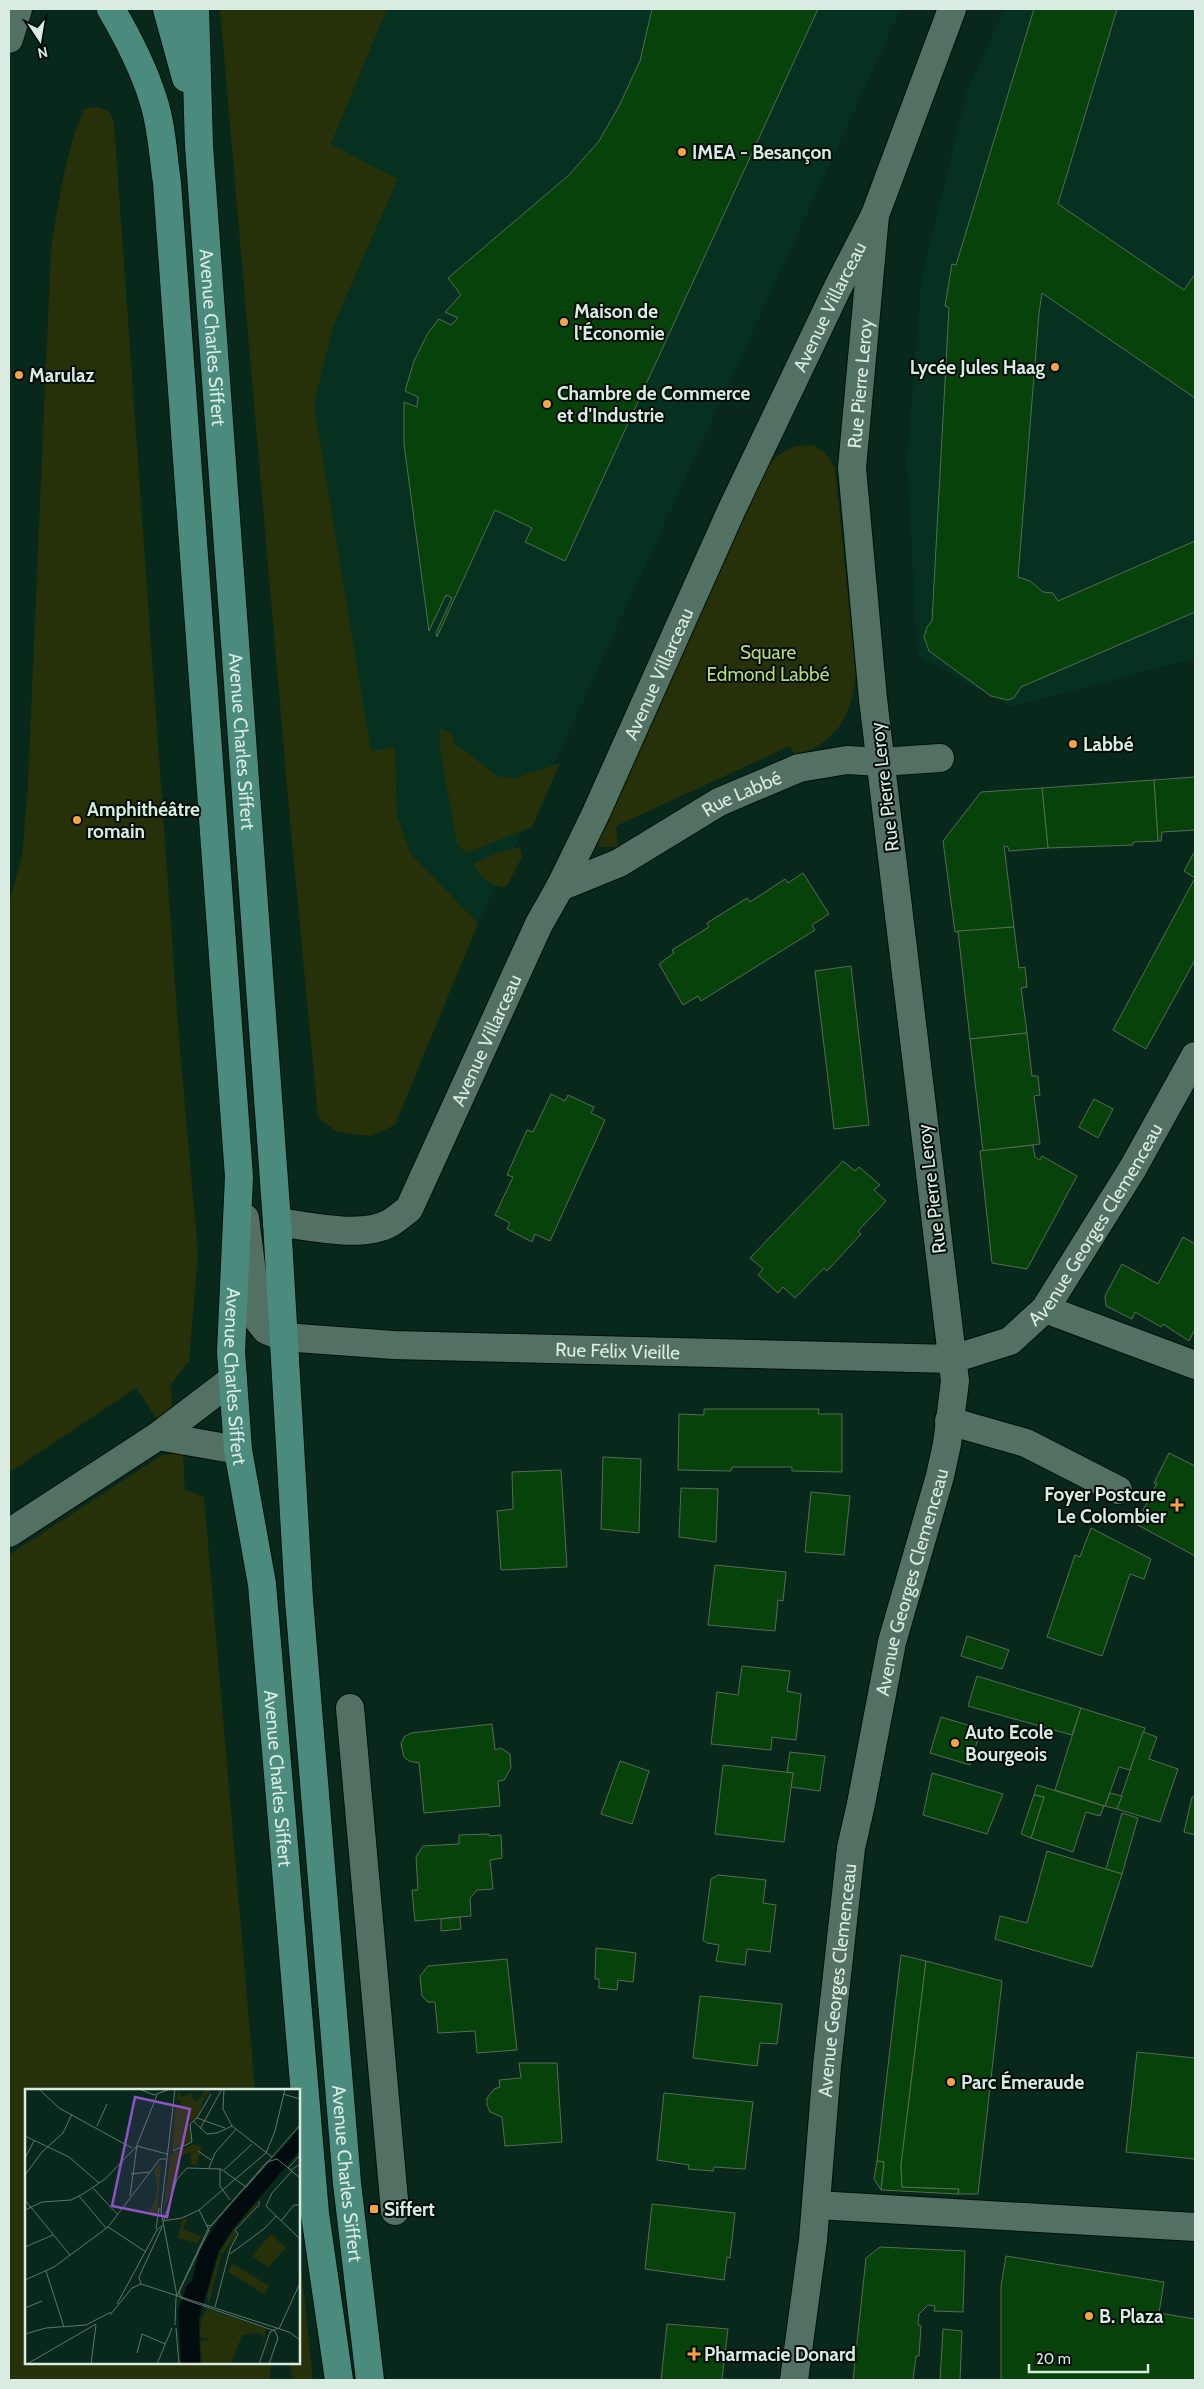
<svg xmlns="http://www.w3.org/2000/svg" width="1204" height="2389" viewBox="0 0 1204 2389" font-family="Cabin,sans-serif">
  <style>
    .built { fill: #063020 }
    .green { fill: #26310a }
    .building { fill: #08420b; stroke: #566b55 }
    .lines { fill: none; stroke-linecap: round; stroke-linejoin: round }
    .minor-casing { stroke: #001007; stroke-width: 30 }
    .major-casing { stroke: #001007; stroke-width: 30 }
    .minor { stroke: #527162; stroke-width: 28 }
    .major { stroke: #4a8b7e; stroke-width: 28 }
    .poi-dot { fill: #f7a149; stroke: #030e09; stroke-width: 2 }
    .labels { text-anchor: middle; stroke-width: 4; stroke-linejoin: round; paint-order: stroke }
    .poi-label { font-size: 19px; font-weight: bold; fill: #daebe2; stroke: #030e09; text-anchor: start }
    .street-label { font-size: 19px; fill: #daebe2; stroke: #030e09 }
    .park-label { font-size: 19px; fill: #bbda77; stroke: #030e09 }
    .inset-road { fill: none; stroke: #5d766b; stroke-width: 1 }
    .view { fill: #8e52c6; fill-opacity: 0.15; stroke: #8e52c6; stroke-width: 2.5 }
    .inset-edge { fill: none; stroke: #daebe2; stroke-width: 2.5 }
  </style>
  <rect width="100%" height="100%" fill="#09281c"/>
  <!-- built -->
  <g class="built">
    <polygon points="387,9 901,9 551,771 478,923 411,854 397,815 395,747 371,752 314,404 333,327 398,179 331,144"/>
    <polygon points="1004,9 1195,9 1195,658 1010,707 917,655 907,459 922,275 967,91"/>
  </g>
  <!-- green -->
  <g class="green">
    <polygon points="220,9 387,9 331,144 398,179 333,327 314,404 371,751 395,747 397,815 411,854 478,923 395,1125 371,1136 337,1132 318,1117 290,820"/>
    <path d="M96 107 109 111 114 123 179 1039 198 1253 189 1361 171 1384 172 1408 157 1419 136 1388 9 1473V903L22 856 28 785 51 248C59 201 65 154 84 109Z"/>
    <path d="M813 445 825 452 835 468 856 676C851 718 837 741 796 756L790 746 616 826 618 847H599L595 825 770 463C786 448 791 446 813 445Z"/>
    <polygon points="440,728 451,733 454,743 499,777 515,778 560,763 532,827 466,853 457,844 440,748"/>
    <path d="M520 847 522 857 506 887C490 887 481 877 473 864L499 852Z"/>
    <polygon points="183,1453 185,1490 204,1497 255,2090 26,2090 26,2363 271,2363 270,2380 9,2380 9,1555 162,1455"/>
    <polygon points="299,2245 313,2380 292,2380 290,2363 299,2363"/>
  </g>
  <!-- building -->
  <g class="building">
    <polygon points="652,9 818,9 565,561 525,542 532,528 495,510 437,637 436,633 452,598 446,595 429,631 404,444 404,402 417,407 418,397 405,391 414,361 428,333 439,319 451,325 458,318 445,312 461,295 448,278 569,175 599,141 619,106 640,61"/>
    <polygon points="1034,9 1117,9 1058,204 1184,290 1195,274 1195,398 1042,293 1039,313 1018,577 1030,581 1043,592 1053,593 1058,601 1195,541 1195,612 1021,687 1014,698 1008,700 991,696 929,651 924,637 927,627 932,621 949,308 945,306 952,264 956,265"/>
    <polygon points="1195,777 1195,830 1162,832 1161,841 1158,841 1154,780"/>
    <polygon points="1154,780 1158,841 1133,842 1133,845 1048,848 1042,788"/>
    <polygon points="1042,788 1048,848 1009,851 1008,847 1004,846 1014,927 955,932 943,841 981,792"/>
    <polygon points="1195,851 1195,878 1184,871"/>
    <polygon points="803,873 829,914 812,925 815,930 701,1001 698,996 683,1005 659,964 674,953 672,950 709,927 707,923 747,898 750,902 785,879 788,883"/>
    <polygon points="1195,878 1195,960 1146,1049 1113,1030"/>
    <polygon points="1014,927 1019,968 1025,967 1027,987 1021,988 1027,1033 970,1039 958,931"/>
    <polygon points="851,966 869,1125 834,1129 815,971"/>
    <polygon points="1027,1033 1032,1076 1038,1076 1040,1095 1034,1096 1040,1144 983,1151 970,1039"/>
    <polygon points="551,1094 565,1101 568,1095 594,1107 591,1113 605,1120 550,1241 535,1234 532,1242 507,1229 510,1223 495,1215 513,1177 507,1175 527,1130 533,1132"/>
    <polygon points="1094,1099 1113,1109 1098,1138 1079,1127"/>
    <polygon points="1033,1145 1035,1157 1040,1160 1042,1156 1077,1176 1027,1269 992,1263 980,1151"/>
    <polygon points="843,1161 855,1171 859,1167 880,1185 874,1190 886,1201 858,1231 861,1234 827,1271 824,1268 795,1298 783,1287 778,1293 758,1275 763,1269 750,1258"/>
    <polygon points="1183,1237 1195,1244 1195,1329 1189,1341 1163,1324 1161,1327 1135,1312 1132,1319 1106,1306 1105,1296 1122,1264 1158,1284"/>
    <polygon points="704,1409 819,1409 818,1414 842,1414 842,1472 792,1471 792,1467 732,1467 731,1471 678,1470 679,1414 704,1415"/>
    <polygon points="1169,1453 1195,1466 1195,1556 1136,1524 1157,1483 1154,1483"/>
    <polygon points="603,1457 641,1459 639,1533 601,1529"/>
    <polygon points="561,1470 567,1567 501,1570 497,1511 513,1509 512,1472"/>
    <polygon points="681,1488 718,1489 716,1542 679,1537"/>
    <polygon points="811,1492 850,1496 844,1555 805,1552"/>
    <polygon points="1091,1528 1151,1559 1144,1579 1130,1574 1102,1656 1047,1637 1075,1555 1080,1557"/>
    <polygon points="715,1565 786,1572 783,1601 778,1600 775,1631 708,1625"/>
    <polygon points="967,1636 1009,1650 1002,1669 961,1656"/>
    <polygon points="742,1666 790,1671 787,1691 801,1694 796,1740 772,1737 771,1750 711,1744 717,1692 738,1695"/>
    <polygon points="977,1676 1081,1708 1072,1735 968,1706"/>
    <polygon points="1081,1708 1145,1728 1130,1770 1119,1767 1105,1806 1055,1790"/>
    <polygon points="941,1717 981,1729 970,1765 930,1753"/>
    <polygon points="492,1724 495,1750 501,1748 510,1754 511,1768 504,1780 498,1781 500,1806 424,1813 419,1763 409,1761 404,1757 401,1744 404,1737 411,1733"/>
    <polygon points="1143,1732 1157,1737 1149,1759 1178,1769 1160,1822 1117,1809"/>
    <polygon points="790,1752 825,1756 820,1791 791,1787 793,1773 787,1772"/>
    <polygon points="620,1761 649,1771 632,1824 601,1814"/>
    <polygon points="723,1765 793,1773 784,1842 715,1834"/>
    <polygon points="932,1773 1003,1794 987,1834 923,1815"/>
    <polygon points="1037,1785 1104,1806 1100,1816 1086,1812 1073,1852 1031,1838 1044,1797 1034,1795"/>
    <polygon points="1110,1793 1122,1796 1117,1809 1105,1806"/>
    <polygon points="1034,1795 1044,1797 1031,1838 1021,1834"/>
    <polygon points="1192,1797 1195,1797 1195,1835 1184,1832"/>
    <polygon points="1122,1813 1138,1818 1122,1874 1106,1869"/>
    <polygon points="489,1834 489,1836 501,1835 502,1858 490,1860 493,1889 477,1890 470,1898 471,1916 415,1921 412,1890 418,1890 416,1857 423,1846 459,1844 459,1835"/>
    <polygon points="1047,1851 1122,1874 1092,1967 995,1939 1000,1916 1027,1923"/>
    <polygon points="718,1875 766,1880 763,1903 776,1905 770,1952 747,1949 745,1965 716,1961 719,1945 707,1943 703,1940 711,1879"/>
    <polygon points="460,1917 461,1929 441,1931 441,1919"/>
    <polygon points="596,1948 636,1953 633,1982 618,1980 617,1990 599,1988 599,1979 595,1979"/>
    <polygon points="901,1955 926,1961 901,2165 902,2187 959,2189 958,2194 881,2190 884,2162 877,2161"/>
    <polygon points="507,1959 517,2050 477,2053 475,2031 438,2033 435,2002 428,2002 422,1996 420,1976 428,1966"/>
    <polygon points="926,1961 1002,1981 978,2194 958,2194 959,2189 902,2187 901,2165"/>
    <polygon points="700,1996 782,2004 777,2044 760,2043 757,2066 693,2058"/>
    <polygon points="1137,2052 1195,2058 1195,2159 1126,2152"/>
    <polygon points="519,2063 557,2063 562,2142 505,2146 502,2117 490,2112 487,2105 487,2098 494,2089 500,2087 499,2080 521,2078"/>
    <polygon points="664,2093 753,2102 745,2169 714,2167 713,2171 688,2169 689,2165 657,2160"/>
    <polygon points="877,2161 884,2162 881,2190 874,2179"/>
    <polygon points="652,2204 735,2213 730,2258 727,2257 724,2280 645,2269"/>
    <polygon points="880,2247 965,2251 963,2312 934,2311 935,2306 928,2305 919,2314 918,2325 921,2326 919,2356 916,2356 913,2380 853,2380 866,2258"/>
    <polygon points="1006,2256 1164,2282 1159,2313 1195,2319 1195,2380 1001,2380 1001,2286"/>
    <polygon points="667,2324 728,2329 722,2379 739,2380 661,2380"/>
    <polygon points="943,2329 962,2331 960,2380 940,2380"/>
  </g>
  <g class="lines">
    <defs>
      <g id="minor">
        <polyline points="9,39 18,9"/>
        <path id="s1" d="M560 887 619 863 719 802 799 768 847 760 881 762 940 758"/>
        <path id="s2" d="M245 1218 258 1320 266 1330 283 1337 393 1345 953 1359 1010 1341 1045 1309 1133 1168 1195 1056"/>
        <path id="s3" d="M277 1222C309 1226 362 1239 390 1223 397 1219 403 1213 409 1209L539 924 560 887 596 813 732 509 838 287 875 215 952 9"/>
        <polyline points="1045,1309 1195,1365"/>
        <polyline points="233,1379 158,1436 238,1450"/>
        <polyline points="949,1421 1026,1443 1118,1490"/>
        <polyline points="9,1533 158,1436"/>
        <polyline points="350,1708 395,2211"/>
        <polyline points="816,2205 1195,2227"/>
        <path id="s4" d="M794 2380 813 2240 827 2066 851 1848 861 1804 892 1642 940 1476 947 1444 955 1381 873 699 852 468 875 215"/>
      </g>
      <g id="major">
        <path id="s5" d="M111 9C128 38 143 67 153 99 162 126 163 156 167 183L239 1177 231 1352 238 1450 262 1584 315 2214 339 2380"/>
        <polyline points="167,9 186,78"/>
        <path id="s6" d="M195 9 199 146 277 1222 299 1600 347 2183 370 2380"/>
      </g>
    </defs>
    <!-- minor casing -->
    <use href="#minor" class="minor-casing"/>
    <!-- major casing -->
    <use href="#major" class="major-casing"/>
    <!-- minor -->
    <use href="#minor" class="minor"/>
    <!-- major -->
    <use href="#major" class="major"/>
  </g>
  <!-- markers -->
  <g class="poi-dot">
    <circle cx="682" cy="152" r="5"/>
    <circle cx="564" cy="322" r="5"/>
    <circle cx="1055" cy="367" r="5"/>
    <circle cx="19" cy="375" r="5"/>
    <circle cx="547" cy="404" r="5"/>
    <circle cx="1073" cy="744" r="5"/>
    <circle cx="77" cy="820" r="5"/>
    <path d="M1174.5 1497.5h5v5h5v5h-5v5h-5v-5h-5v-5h5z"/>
    <circle cx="955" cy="1743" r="5"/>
    <circle cx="951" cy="2082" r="5"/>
    <rect x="369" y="2204" width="10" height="10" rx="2.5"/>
    <circle cx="1089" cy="2316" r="5"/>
    <path d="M691.5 2346.5h5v5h5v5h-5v5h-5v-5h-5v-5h5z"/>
  </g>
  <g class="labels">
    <!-- poi labels -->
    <g class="poi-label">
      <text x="692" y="159">IMEA - Besançon</text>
      <text x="574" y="318">Maison de<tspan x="574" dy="22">l'Économie</tspan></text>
      <text x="1045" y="374" text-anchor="end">Lycée Jules Haag</text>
      <text x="29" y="382">Marulaz</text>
      <text x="557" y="400">Chambre de Commerce<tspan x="557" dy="22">et d'Industrie</tspan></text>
      <text x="1083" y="751">Labbé</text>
      <text x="87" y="816">Amphithéâtre<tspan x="87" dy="22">romain</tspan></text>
      <text x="1166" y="1501" text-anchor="end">Foyer Postcure<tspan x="1166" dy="22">Le Colombier</tspan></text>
      <text x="965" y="1739">Auto Ecole<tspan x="965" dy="22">Bourgeois</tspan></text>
      <text x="961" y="2089">Parc Émeraude</text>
      <text x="384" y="2216">Siffert</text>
      <text x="1099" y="2323">B. Plaza</text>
      <text x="704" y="2361">Pharmacie Donard</text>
    </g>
    <!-- street labels -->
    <g class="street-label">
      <text dy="7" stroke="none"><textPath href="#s3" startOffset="1134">Avenue Villarceau</textPath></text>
      <text dy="7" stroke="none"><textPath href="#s6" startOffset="329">Avenue Charles Siffert</textPath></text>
      <text dy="7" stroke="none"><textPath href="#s4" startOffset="2018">Rue Pierre Leroy</textPath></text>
      <text dy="7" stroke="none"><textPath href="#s3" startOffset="729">Avenue Villarceau</textPath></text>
      <text dy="7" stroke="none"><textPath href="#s6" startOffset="734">Avenue Charles Siffert</textPath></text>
      <text transform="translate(884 787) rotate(-97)" y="7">Rue Pierre Leroy</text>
      <text dy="7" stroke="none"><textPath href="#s1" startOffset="205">Rue Labbé</textPath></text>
      <text dy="7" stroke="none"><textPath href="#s3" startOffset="324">Avenue Villarceau</textPath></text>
      <text transform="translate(931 1189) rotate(-97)" y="7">Rue Pierre Leroy</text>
      <text dy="7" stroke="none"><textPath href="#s2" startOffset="1010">Avenue Georges Clemenceau</textPath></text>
      <text dy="7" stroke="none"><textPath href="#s2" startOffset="469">Rue Félix Vieille</textPath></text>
      <text dy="7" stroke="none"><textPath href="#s5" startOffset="1381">Avenue Charles Siffert</textPath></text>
      <text dy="7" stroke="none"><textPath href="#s4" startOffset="808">Avenue Georges Clemenceau</textPath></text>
      <text dy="7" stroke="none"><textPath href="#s5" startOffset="1786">Avenue Charles Siffert</textPath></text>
      <text dy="7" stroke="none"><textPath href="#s4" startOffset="402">Avenue Georges Clemenceau</textPath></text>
      <text dy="7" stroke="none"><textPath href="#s6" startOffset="2170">Avenue Charles Siffert</textPath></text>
    </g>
    <!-- park labels -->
    <g class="park-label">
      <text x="768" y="659">Square<tspan x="768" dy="22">Edmond Labbé</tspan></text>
    </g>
  </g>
  <!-- overview -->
  <g transform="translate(25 2089)">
    <rect width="275" height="275" fill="#09281c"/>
    <path d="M153 0 156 8 166 4 167 9 172 12 181 0H187L178 11 173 28 163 33 167 52 147 61 151 15 152 20 157 11H152ZM169 55 177 58 171 76 166 75V63L155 67V81L138 122 146 65ZM136 73 132 127 127 128 124 125 131 107 132 91 129 82ZM231 114 233 116 208 141 212 145 198 164H194L196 168 184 214 182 208 194 164 208 142ZM162 130 158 140 177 148 172 154 153 149 157 131ZM246 145 261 159 243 178 227 167ZM207 174 244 197 239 205 203 183ZM182 220 241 240 240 247 230 275 239 247 233 244 217 246 206 275H177L175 252 182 251 185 247 180 250 175 247 176 231Z" fill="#26310a"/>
    <path d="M275 39V61L207 141 193 164 174 230 175 275H156L153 222 162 196 167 192 174 162 194 130Z" fill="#020c0e"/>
    <path class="inset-road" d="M114 0 129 6 145 0M150 0 136 122 152 207M199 0 198 20 207 37 247 68M15 1 34 19 107 59M258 5 275 10M172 29 200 39M172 29 186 5M168 32 182 45 192 44 207 37M72 37 82 15M175 40 197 0M0 47 44 68 74 94M112 57 142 65M148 62 167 53 165 35 172 29M173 62 186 71M275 66 263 79 275 89M0 69 9 52M184 79 190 64 211 40M195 80V97L205 111M199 81 227 55M267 82 247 104 241 117 275 150M106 85 124 83M0 86 17 63 38 44 47 25M221 98 275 36M68 99 93 126M54 107 81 139M105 107 112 56 132 6M0 111 45 166M0 121 17 113 46 111 58 105 80 90 112 57M139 131 152 90 162 79 196 80 221 98M138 132 157 129 174 121 241 64 250 42 260 0M256 132 269 116H275M181 136 186 137 220 98M83 138 121 163M131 140 134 119M0 158 28 146M205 165 240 139 251 127M21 182 39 238M0 191 29 178 83 138 135 70H141M116 195 114 188 137 138M92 215 132 141 139 135M190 218 205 160 213 145 210 141 234 116V112M0 219 17 212M85 226 107 199 116 195 264 243 275 251M150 236 151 209 184 141 174 121M151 239 154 275M254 240 275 194M0 245 21 239 61 236 86 223M112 264 117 245 140 255M2 275 71 235M66 275 71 236M132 275 147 239M234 275 245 243 253 239M244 275 253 249 250 242 156 209 154 202 183 140 242 73 252 70 266 81 275 75"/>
    <path class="view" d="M110 8 165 20 142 128 87 117Z"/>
    <rect width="275" height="275" class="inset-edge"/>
  </g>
  <!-- border -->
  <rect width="1204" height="2389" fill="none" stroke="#daebe2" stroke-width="20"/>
  <!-- north arrow -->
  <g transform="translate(40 40) rotate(168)" stroke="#030e09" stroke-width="4" paint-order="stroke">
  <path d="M0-4L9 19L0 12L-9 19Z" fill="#daebe2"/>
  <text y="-8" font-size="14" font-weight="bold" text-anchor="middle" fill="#daebe2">N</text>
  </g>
  <!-- scale -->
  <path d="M1029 2364v8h119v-8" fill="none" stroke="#daebe2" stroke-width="2.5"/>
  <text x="1036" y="2364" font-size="15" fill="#daebe2" stroke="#030e09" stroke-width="4" paint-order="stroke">20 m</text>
</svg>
